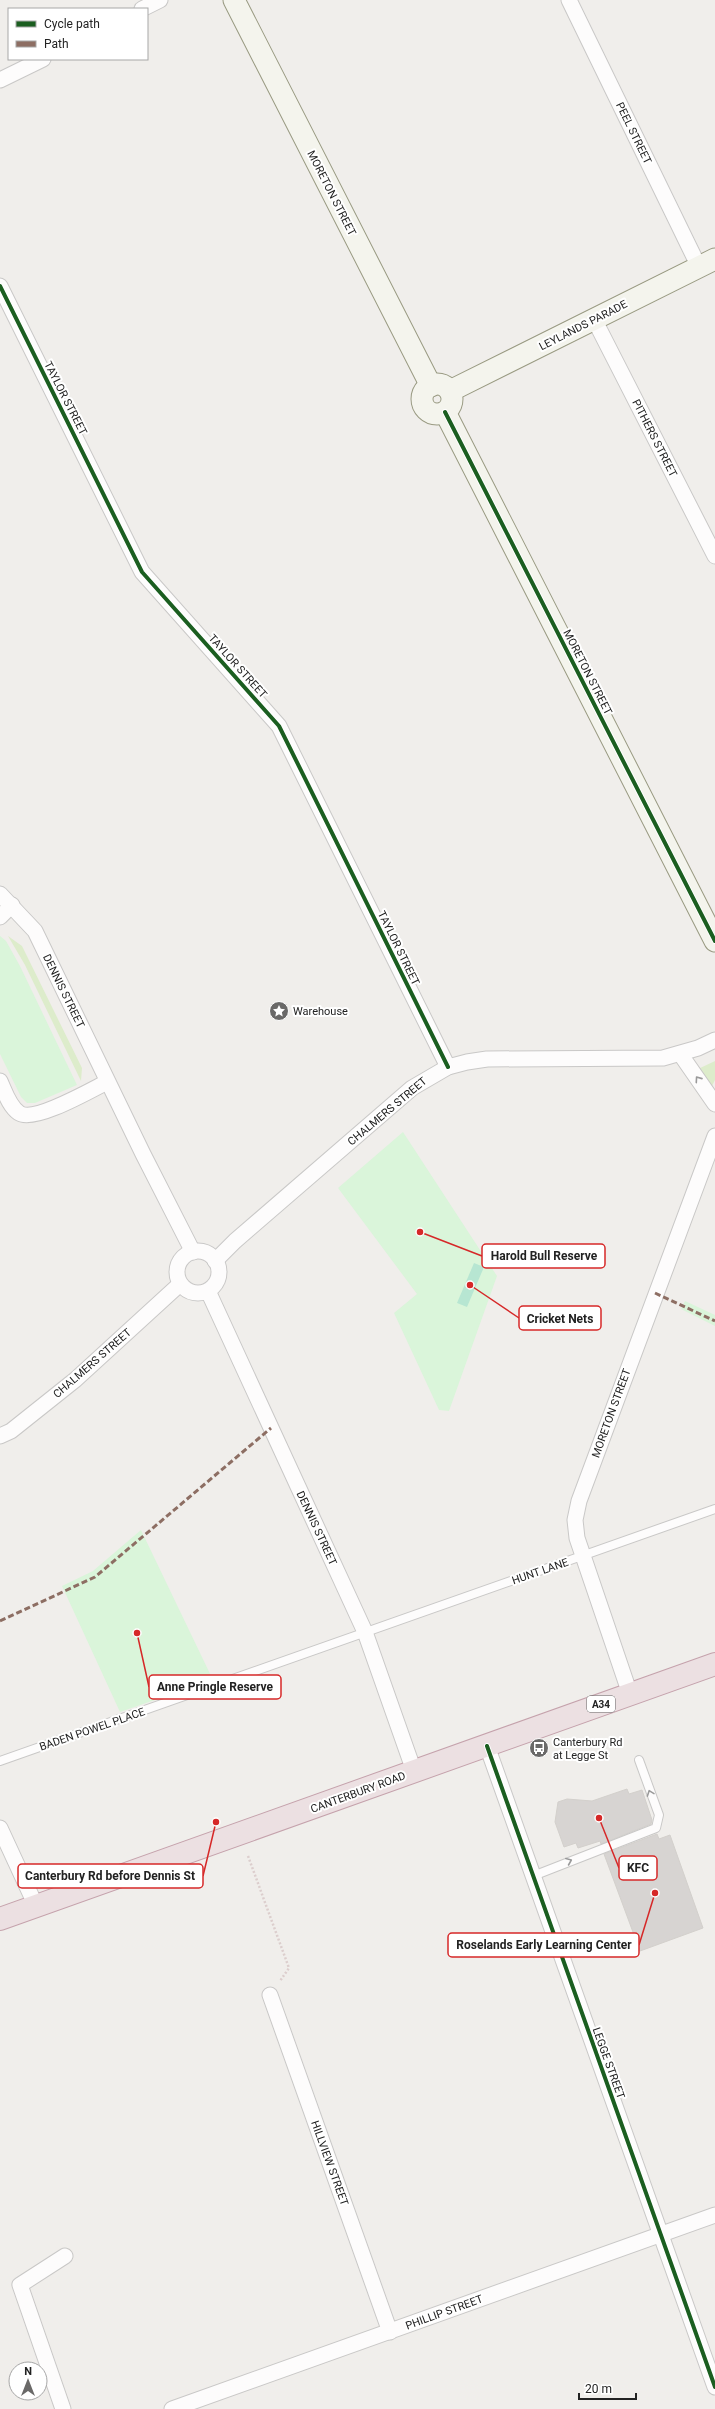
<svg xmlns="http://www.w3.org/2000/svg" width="715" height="2409" viewBox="0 0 715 2409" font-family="Roboto,sans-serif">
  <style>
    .grass { fill: #ddeccb }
    .park { fill: #daf5da }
    .pitch { fill: #b7e6d2 }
    .building { fill: #d7d4d2; stroke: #d3d0cc }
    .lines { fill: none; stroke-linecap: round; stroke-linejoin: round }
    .lane-casing { stroke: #c9c8c7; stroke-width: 10 }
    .street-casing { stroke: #c9c8c7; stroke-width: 17 }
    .secondary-casing { stroke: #999a82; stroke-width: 23 }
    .highway-casing { stroke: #c5a2ac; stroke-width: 24 }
    .path { stroke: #dccecd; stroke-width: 2.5; stroke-dasharray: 2 2; stroke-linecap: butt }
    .lane { stroke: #fdfcfc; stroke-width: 8 }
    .street { stroke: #fdfcfc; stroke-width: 15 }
    .secondary { stroke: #f4f4ed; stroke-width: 21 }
    .highway { stroke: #ece0e2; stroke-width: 22 }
    .quiet { stroke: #8d6e63; stroke-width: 3; stroke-dasharray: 6 3; stroke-linecap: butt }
    .cycleway-casing { stroke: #fff; stroke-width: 6 }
    .cycleway { stroke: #1b5e20; stroke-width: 4 }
    .oneway { stroke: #9a9a9a }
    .labels { text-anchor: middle; stroke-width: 4; stroke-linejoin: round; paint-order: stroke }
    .shield { fill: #fff; stroke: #646464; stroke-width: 1 }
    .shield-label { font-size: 10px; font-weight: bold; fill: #222 }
    .street-label { font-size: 11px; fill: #222; stroke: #fff }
    .poi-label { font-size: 11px; fill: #222; stroke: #fff; text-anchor: start }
    .leader { fill: none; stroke: #d62828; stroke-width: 1.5 }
    .callout-dot { fill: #d62828; stroke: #fff; stroke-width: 1.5 }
    .callout { fill: #fff; stroke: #d62828; stroke-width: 1.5 }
    .callout-label { font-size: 12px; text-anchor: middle; font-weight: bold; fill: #222 }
  </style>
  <rect width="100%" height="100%" fill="#f0eeeb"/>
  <!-- grass -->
  <g class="grass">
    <polygon points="8,936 22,946 82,1068 81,1081 25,965"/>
    <polygon points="715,1061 715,1080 711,1088 698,1069"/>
  </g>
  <!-- park -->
  <g class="park">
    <polygon points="0,936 6,941 20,966 77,1085 35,1103 27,1103 21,1097 0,1054"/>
    <polygon points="403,1132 497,1276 449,1411 439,1410 394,1313 417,1294 338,1188"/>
    <polygon points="685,1301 715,1315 715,1326 681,1309"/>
    <polygon points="141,1530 213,1680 120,1712 62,1586 93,1571"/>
  </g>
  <!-- pitch -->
  <polygon class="pitch" points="474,1263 484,1267 467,1307 457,1303"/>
  <!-- building -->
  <g class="building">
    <polygon points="627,1789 629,1794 642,1790 652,1820 651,1824 601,1844 600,1841 578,1848 576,1843 564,1847 555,1822 558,1802 567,1799 592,1801"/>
    <polygon points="657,1834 659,1839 670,1835 703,1928 640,1951 604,1854"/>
  </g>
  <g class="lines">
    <defs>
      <g id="lane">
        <polyline points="0,1761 715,1509"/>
        <polyline points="533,1876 656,1828 659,1815 639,1760"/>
      </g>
      <g id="street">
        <polyline points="569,0 699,267"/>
        <polyline points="142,9 160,0"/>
        <polyline points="0,80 43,59"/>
        <polyline points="0,286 142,572 279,726 448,1067"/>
        <polyline points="594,319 715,556"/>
        <polyline points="0,894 35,931 143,1154 193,1252"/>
        <polyline points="0,917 12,905"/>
        <polyline points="681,1055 715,1104"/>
        <path d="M0 1081C5 1092 9 1106 19 1113 34 1123 91 1090 107 1082"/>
        <circle cx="198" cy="1272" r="21"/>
        <polyline points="215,1261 235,1241 412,1088 448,1067 467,1062 487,1059 663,1058 698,1048 715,1040"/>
        <polyline points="208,1291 365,1632 414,1771"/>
        <polyline points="0,1436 11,1431 75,1380 180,1284"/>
        <polyline points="630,1694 577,1538 575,1520 579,1501 715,1136"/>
        <polyline points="487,1746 715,2387"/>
        <polyline points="0,1828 36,1906"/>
        <polyline points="270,1995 390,2332"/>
        <polyline points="63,2409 20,2285 65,2256"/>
        <polyline points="172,2409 715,2215"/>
      </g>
      <g id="secondary">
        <polyline points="234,0 431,386"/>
        <circle cx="437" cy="399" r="15"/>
        <polyline points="450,391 715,259"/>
        <polyline points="445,412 715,941"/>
      </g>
      <polyline id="highway" points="0,1919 715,1664"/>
    </defs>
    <!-- lane casing -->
    <use href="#lane" class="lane-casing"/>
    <!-- street casing -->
    <use href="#street" class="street-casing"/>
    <!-- secondary casing -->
    <use href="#secondary" class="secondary-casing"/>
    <!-- highway casing -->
    <use href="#highway" class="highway-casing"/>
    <!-- path -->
    <polyline class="path" points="248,1856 289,1968 280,1981"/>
    <!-- lane -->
    <use href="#lane" class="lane"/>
    <!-- street -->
    <use href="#street" class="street"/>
    <!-- secondary -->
    <use href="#secondary" class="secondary"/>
    <!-- highway -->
    <use href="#highway" class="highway"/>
    <!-- quiet -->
    <g class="quiet">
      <polyline points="655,1293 715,1321"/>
      <polyline points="0,1621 95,1577 271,1428"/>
    </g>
    <defs>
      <g id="cycleway">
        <polyline points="0,286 142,572 279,726 448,1067"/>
        <polyline points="445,412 715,941"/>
        <polyline points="487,1746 715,2387"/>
      </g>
    </defs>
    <!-- cycleway casing -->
    <use href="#cycleway" class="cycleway-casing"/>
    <!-- cycleway -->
    <use href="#cycleway" class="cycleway"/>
  </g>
  <!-- one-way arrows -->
  <defs><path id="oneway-chevron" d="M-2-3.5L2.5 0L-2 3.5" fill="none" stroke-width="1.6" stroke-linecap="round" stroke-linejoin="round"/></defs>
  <g class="oneway">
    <use href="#oneway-chevron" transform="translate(698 1079) rotate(-125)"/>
    <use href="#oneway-chevron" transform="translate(650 1793) rotate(-110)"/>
    <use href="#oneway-chevron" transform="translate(569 1861) rotate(-23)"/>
  </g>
  <!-- icons -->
  <defs>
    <symbol id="sight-disc" viewBox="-11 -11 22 22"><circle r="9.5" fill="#6a6968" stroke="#fff"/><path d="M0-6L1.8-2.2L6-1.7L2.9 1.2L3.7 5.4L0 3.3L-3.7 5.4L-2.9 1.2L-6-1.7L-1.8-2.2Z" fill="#fff"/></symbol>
    <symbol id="bus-disc" viewBox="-11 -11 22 22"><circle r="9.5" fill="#6a6968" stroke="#fff"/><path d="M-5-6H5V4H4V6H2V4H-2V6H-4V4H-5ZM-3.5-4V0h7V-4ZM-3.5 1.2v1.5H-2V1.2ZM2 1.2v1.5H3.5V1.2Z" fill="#fff"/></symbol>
  </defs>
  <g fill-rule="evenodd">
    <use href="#sight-disc" x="268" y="1000" width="22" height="22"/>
    <use href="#bus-disc" x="528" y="1737" width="22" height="22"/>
  </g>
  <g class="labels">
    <!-- shield labels -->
    <rect class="shield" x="587" y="1696" width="28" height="16" rx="3"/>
    <g class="shield-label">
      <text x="601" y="1708">A34</text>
    </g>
    <!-- street labels -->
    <g class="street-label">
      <text transform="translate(634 133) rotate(64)" y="4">PEEL STREET</text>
      <text transform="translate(332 193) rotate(63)" y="4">MORETON STREET</text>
      <text transform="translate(583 325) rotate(-27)" y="4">LEYLANDS PARADE</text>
      <text transform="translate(66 398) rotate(63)" y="4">TAYLOR STREET</text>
      <text transform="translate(655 438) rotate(63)" y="4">PITHERS STREET</text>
      <text transform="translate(238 666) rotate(48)" y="4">TAYLOR STREET</text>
      <text transform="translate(588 672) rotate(63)" y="4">MORETON STREET</text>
      <text transform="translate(399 948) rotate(64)" y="4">TAYLOR STREET</text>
      <text transform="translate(64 991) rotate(64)" y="4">DENNIS STREET</text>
      <text transform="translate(387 1111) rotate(-40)" y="4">CHALMERS STREET</text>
      <text transform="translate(92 1363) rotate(-41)" y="4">CHALMERS STREET</text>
      <text transform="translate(611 1413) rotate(-70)" y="4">MORETON STREET</text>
      <text transform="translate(317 1528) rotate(65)" y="4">DENNIS STREET</text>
      <text transform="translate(540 1571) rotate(-19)" y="4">HUNT LANE</text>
      <text transform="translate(92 1729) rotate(-19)" y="4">BADEN POWEL PLACE</text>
      <text transform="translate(358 1792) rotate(-20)" y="4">CANTERBURY ROAD</text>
      <text transform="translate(609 2063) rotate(70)" y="4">LEGGE STREET</text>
      <text transform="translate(330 2163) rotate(70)" y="4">HILLVIEW STREET</text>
      <text transform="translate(444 2312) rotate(-20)" y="4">PHILLIP STREET</text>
    </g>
    <!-- poi labels -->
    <g class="poi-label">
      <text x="293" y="1015">Warehouse</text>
      <text x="553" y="1746">Canterbury Rd<tspan x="553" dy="13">at Legge St</tspan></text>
    </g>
  </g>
  <!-- callouts -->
  <path class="leader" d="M420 1232L482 1256M470 1285L519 1318M137 1633L149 1687M599 1818L619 1868M216 1822L203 1876M655 1893L639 1945"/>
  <g class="callout-dot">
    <circle cx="420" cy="1232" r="4"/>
    <circle cx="470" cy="1285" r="4"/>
    <circle cx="137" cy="1633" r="4"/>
    <circle cx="599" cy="1818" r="4"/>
    <circle cx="216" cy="1822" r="4"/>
    <circle cx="655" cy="1893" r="4"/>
  </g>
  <g class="callout">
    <rect x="482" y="1244" width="123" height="24" rx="4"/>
    <rect x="519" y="1306" width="82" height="24" rx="4"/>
    <rect x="149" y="1675" width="132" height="24" rx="4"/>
    <rect x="619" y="1856" width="38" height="24" rx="4"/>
    <rect x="18" y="1864" width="185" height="24" rx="4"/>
    <rect x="448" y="1933" width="191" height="24" rx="4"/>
  </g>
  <g class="callout-label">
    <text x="544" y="1260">Harold Bull Reserve</text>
    <text x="560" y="1323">Cricket Nets</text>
    <text x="215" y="1691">Anne Pringle Reserve</text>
    <text x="638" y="1872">KFC</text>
    <text x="110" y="1880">Canterbury Rd before Dennis St</text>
    <text x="544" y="1949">Roselands Early Learning Center</text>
  </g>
  <!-- legend -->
  <rect x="8" y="8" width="140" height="52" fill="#ffffff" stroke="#a7a7a7"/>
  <rect x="16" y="21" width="20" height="6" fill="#1b5e20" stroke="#a7a7a7"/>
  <text x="44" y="28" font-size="12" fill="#222222">Cycle path</text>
  <rect x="16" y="41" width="20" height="6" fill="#8d6e63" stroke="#a7a7a7"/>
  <text x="44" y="48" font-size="12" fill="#222222">Path</text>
  <!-- north arrow -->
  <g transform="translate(28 2381)"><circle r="19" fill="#ffffff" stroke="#a7a7a7"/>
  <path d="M0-3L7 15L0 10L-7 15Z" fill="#6a6968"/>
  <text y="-6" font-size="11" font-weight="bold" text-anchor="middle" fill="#222222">N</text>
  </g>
  <!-- scale -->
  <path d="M579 2393v6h57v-6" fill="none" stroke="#222222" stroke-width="2"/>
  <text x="585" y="2393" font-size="12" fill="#222222" stroke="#ffffff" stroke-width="3" paint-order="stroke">20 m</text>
</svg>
